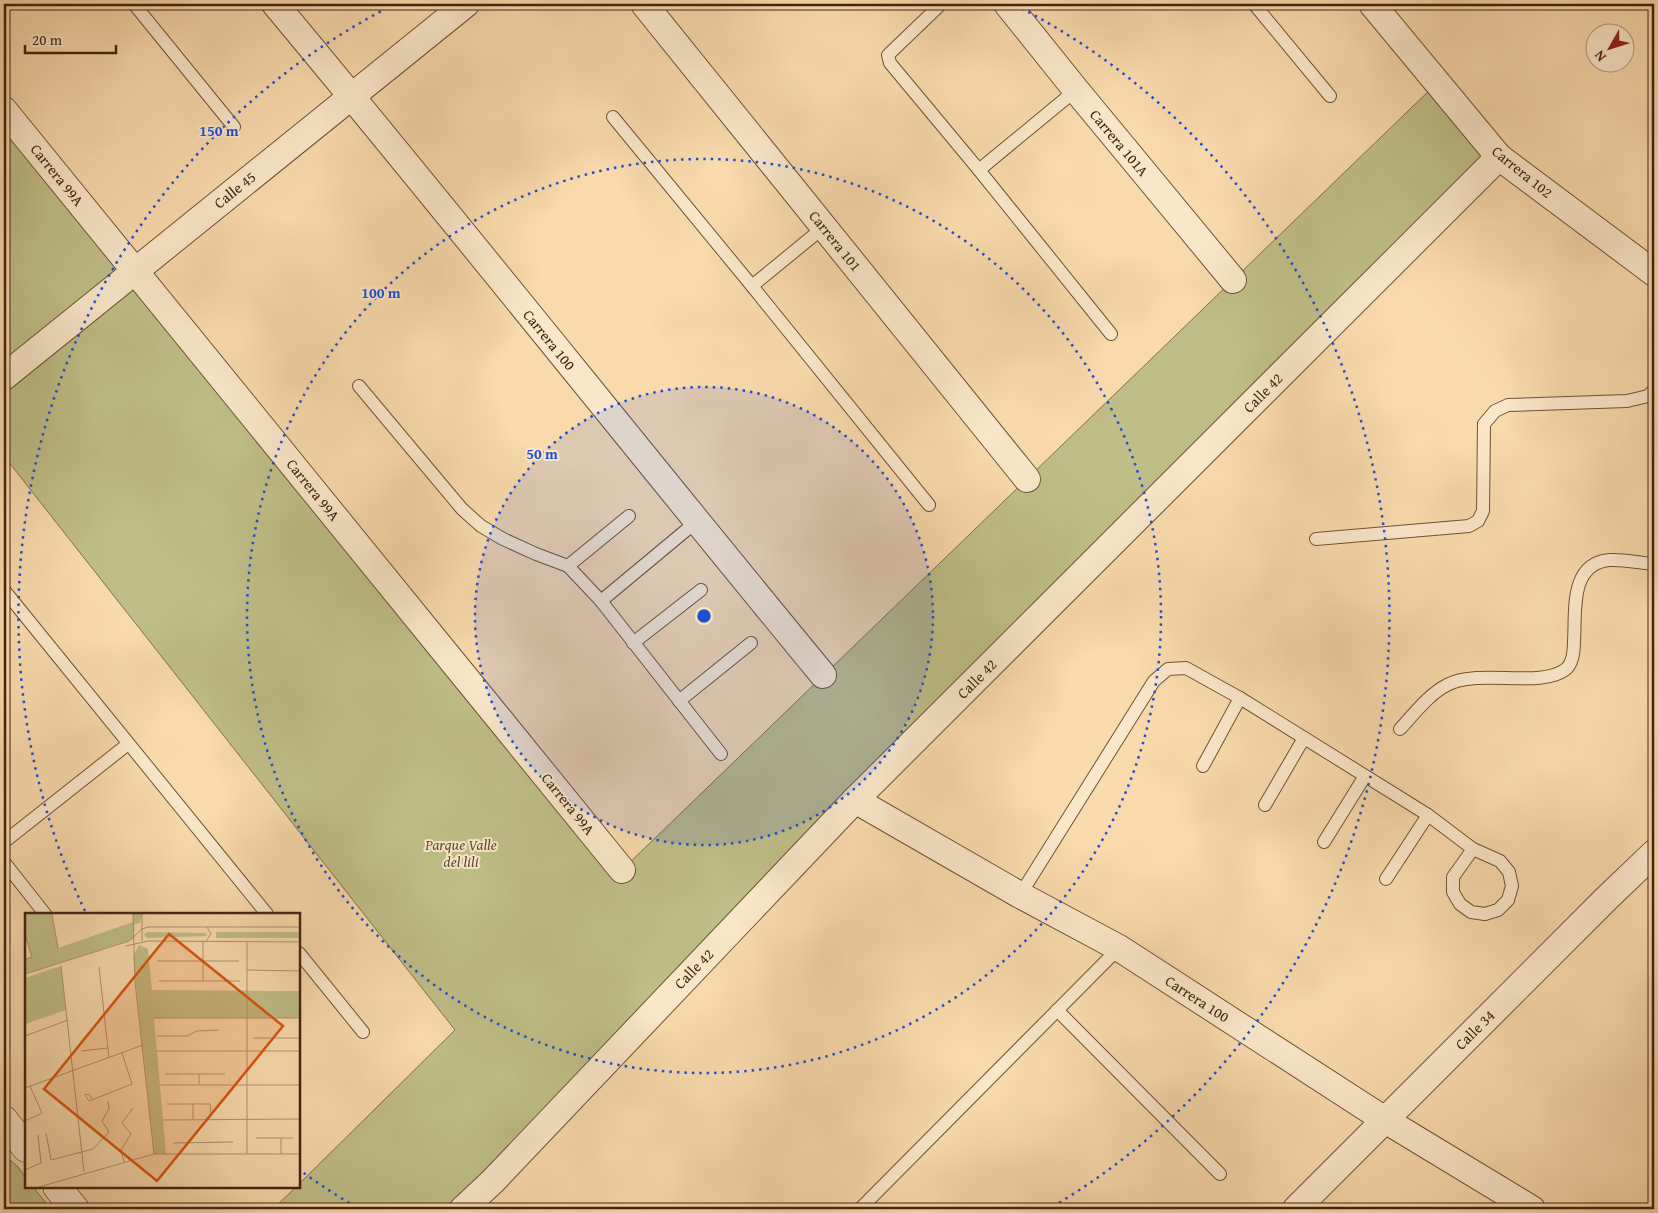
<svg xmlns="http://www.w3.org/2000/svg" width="1658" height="1213" viewBox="0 0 1658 1213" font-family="'Gentium Book Plus',serif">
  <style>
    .green { fill: #c0be88; stroke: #82714c }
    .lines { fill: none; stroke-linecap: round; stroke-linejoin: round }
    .service-casing { stroke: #705237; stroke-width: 14 }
    .minor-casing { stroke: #705237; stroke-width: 28 }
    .secondary-casing { stroke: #432410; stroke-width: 29 }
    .service { stroke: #fae7ca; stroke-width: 12 }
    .minor { stroke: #fae7ca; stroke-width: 26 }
    .secondary { stroke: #fae7ca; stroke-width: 28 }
    .ring { fill: none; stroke: #1d4ed8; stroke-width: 2.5; stroke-dasharray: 2.5 5 }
    .labels { text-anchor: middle; stroke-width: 4; stroke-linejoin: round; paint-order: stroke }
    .street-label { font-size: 15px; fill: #432410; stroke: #fae7ca }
    .park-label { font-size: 15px; font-style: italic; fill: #624a2e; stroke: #fae7ca }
    .inset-road { fill: none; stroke: #b0916e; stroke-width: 1 }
    .view { fill: #d8540c; fill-opacity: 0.15; stroke: #d8540c; stroke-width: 2.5 }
    .inset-edge { fill: none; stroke: #432410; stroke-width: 2.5 }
    .centre { fill: #1d4ed8; stroke: #fae7ca; stroke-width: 2.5 }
    .ring-label { font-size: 15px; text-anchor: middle; font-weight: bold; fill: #1d4ed8; stroke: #fae7ca; stroke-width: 4; stroke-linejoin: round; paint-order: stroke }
  </style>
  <rect width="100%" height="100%" fill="#f8daad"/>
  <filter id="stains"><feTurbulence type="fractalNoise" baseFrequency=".004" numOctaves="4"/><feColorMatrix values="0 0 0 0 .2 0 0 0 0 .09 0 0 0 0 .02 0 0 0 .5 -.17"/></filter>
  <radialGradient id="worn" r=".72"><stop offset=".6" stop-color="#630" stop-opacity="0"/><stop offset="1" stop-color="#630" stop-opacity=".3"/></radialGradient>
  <!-- green -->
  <g class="green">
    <polygon points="1437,83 1499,157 463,1209 273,1209 296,1187 299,1187 299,1184 455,1030 4,456 4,110 622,870"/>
    <polygon points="4,1155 18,1167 26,1178 26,1187 33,1187 51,1209 4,1209"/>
  </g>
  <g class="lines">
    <defs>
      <g id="service">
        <polyline points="134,4 234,127"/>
        <polyline points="1254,4 1330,96"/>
        <polyline points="938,7 888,55 890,63 979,170 1076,90"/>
        <polyline points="613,117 752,286 824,227"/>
        <polyline points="979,170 1111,334"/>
        <polyline points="752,286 929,505"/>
        <polyline points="359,386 462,509 481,526 503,539 536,554 568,566 601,601 721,754"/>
        <polyline points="1316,539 1469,526 1478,521 1483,511 1484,424 1495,411 1508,405 1627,401 1648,396 1654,390"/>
        <polyline points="568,566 629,516"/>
        <polyline points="4,590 267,914"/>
        <polyline points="601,601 696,522"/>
        <polyline points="633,643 701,590"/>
        <polyline points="679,701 751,643"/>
        <path d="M1400 729C1414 714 1429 694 1447 685 1478 668 1541 689 1566 669 1573 663 1574 650 1574 641 1576 612 1569 564 1609 560 1623 559 1640 563 1654 564"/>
        <polyline points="1203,766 1240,698"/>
        <polyline points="1265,805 1304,738"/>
        <polyline points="4,842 128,744"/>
        <polyline points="1324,842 1365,776"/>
        <polyline points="4,862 45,914"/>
        <polyline points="1386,879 1428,815"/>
        <polyline points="1020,895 1154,681 1168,669 1186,668 1240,698 1428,815 1473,849 1500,861 1509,872 1512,886 1508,900 1498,910 1485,914 1471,912 1460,904 1453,892 1453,877 1473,849"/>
        <polyline points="299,953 363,1032"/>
        <polyline points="1057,1010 1220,1174"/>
        <polyline points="860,1209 1119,948"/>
      </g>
      <g id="minor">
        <path d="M275 4C460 226 639 452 823 675"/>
        <polyline points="644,4 1027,479"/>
        <polyline points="1007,4 1076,90 1233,280"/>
        <polyline points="1372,4 1499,157 1654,273"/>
        <polyline points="4,110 622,870"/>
        <polyline points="4,377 466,4"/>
        <polyline points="855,800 1020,895 1119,948 1385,1120 1532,1209"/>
        <polyline points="463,1209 493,1181 855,800 1499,157"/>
        <polyline points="1296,1209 1607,898 1654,853"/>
      </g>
      <g id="secondary">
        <polyline points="4,1120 26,1148"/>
        <polyline points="57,1187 75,1209"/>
      </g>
    </defs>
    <!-- service casing -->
    <use href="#service" class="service-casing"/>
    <!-- minor casing -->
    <use href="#minor" class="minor-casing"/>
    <!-- secondary casing -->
    <use href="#secondary" class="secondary-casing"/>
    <!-- service -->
    <use href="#service" class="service"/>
    <!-- minor -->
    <use href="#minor" class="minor"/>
    <!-- secondary -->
    <use href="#secondary" class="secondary"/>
  </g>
  <!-- distance rings -->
  <circle cx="704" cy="616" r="229" fill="#1d4ed8" fill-opacity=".12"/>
  <g class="ring">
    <circle cx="704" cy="616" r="229"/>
    <circle cx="704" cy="616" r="457"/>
    <path d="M356 1207A686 686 0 0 1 301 1171M85 911A686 686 0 0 1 393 5M1015 5A686 686 0 0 1 1052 1207"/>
  </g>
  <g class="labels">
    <!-- street labels -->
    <g class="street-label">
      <text transform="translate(1119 143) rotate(50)" y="5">Carrera 101A</text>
      <text transform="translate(1522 172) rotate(39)" y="5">Carrera 102</text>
      <text transform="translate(57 175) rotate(51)" y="5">Carrera 99A</text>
      <text transform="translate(235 190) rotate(-39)" y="5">Calle 45</text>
      <text transform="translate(835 241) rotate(51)" y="5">Carrera 101</text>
      <text transform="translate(549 340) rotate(51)" y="5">Carrera 100</text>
      <text transform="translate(1263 393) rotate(-45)" y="5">Calle 42</text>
      <text transform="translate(313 490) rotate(51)" y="5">Carrera 99A</text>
      <text transform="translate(977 679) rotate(-45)" y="5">Calle 42</text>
      <text transform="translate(568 804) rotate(51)" y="5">Carrera 99A</text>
      <text transform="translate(694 969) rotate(-46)" y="5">Calle 42</text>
      <text transform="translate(1197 999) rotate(33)" y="5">Carrera 100</text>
      <text transform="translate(1475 1030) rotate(-45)" y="5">Calle 34</text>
    </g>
    <!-- park labels -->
    <g class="park-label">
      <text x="461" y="850">Parque Valle<tspan x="461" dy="17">del lili</tspan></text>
    </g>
  </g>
  <!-- overview -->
  <g transform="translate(25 913)">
    <rect width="275" height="275" fill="#f8daad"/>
    <path d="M0 1H27L33 35 108 9V1H117L115 10 110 11 108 26 0 61V46L6 44 0 22ZM122 19 180 20 182 23 122 25 119 22ZM191 19H275V25H191ZM114 32 123 36 127 77 275 78V105H129L141 241H129L108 43ZM36 53 41 97 0 111V65Z" fill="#c0be88"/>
    <path class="inset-road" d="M27 1 33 35M108 1 110 69 129 241M0 21 7 44 0 46M117 28V1M181 28 186 21 182 14M101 33 123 28 275 29M132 48H214M36 53 59 259M74 54 84 145M222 57 275 58M0 61 104 28 117 16 123 14H275M134 68H215M178 68V28M129 105H275M0 123 43 107M132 123H162L172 118 194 117M228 125H275M56 138 83 135M132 138H275M140 161H174M135 172H275M174 172V161H200M0 175 118 132M67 186 64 181 60 182 64 188 107 171 97 140M142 191H168M168 206V191H185L186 200M138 207 275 206M0 208 17 200 5 173M21 220 26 247 68 236 84 219 77 208 84 196 83 188M231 225H268M256 225V241M148 230 208 229M222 241V28M99 249 96 237 106 221 97 210 108 195M0 257 16 250 13 222M14 274 129 241H275"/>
    <path class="view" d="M144 21 258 113 132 268 19 176Z"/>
    <rect width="275" height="275" class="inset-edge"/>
  </g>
  <circle cx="704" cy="616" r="8" class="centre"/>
  <g class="ring-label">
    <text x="219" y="136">150 m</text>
    <text x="381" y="298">100 m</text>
    <text x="542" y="459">50 m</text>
  </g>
  <!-- margin -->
  <rect width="1658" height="1213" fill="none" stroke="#f8daad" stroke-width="20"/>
  <rect x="5" y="5" width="1648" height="1203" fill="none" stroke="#432410" stroke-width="2.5"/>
  <rect x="10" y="10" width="1638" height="1193" fill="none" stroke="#432410"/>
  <!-- north arrow -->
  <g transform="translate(1610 48) rotate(231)"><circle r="24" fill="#fae7ca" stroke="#b19980"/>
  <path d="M0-4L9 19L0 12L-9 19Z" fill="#8f2418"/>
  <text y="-8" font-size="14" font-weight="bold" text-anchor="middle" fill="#432410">N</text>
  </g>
  <!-- scale -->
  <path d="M25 45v8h91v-8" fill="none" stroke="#432410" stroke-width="2.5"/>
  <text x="32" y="45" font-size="15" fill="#432410" stroke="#fae7ca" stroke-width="4" paint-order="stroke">20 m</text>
  <rect width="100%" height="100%" filter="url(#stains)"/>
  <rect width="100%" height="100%" fill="url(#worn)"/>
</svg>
